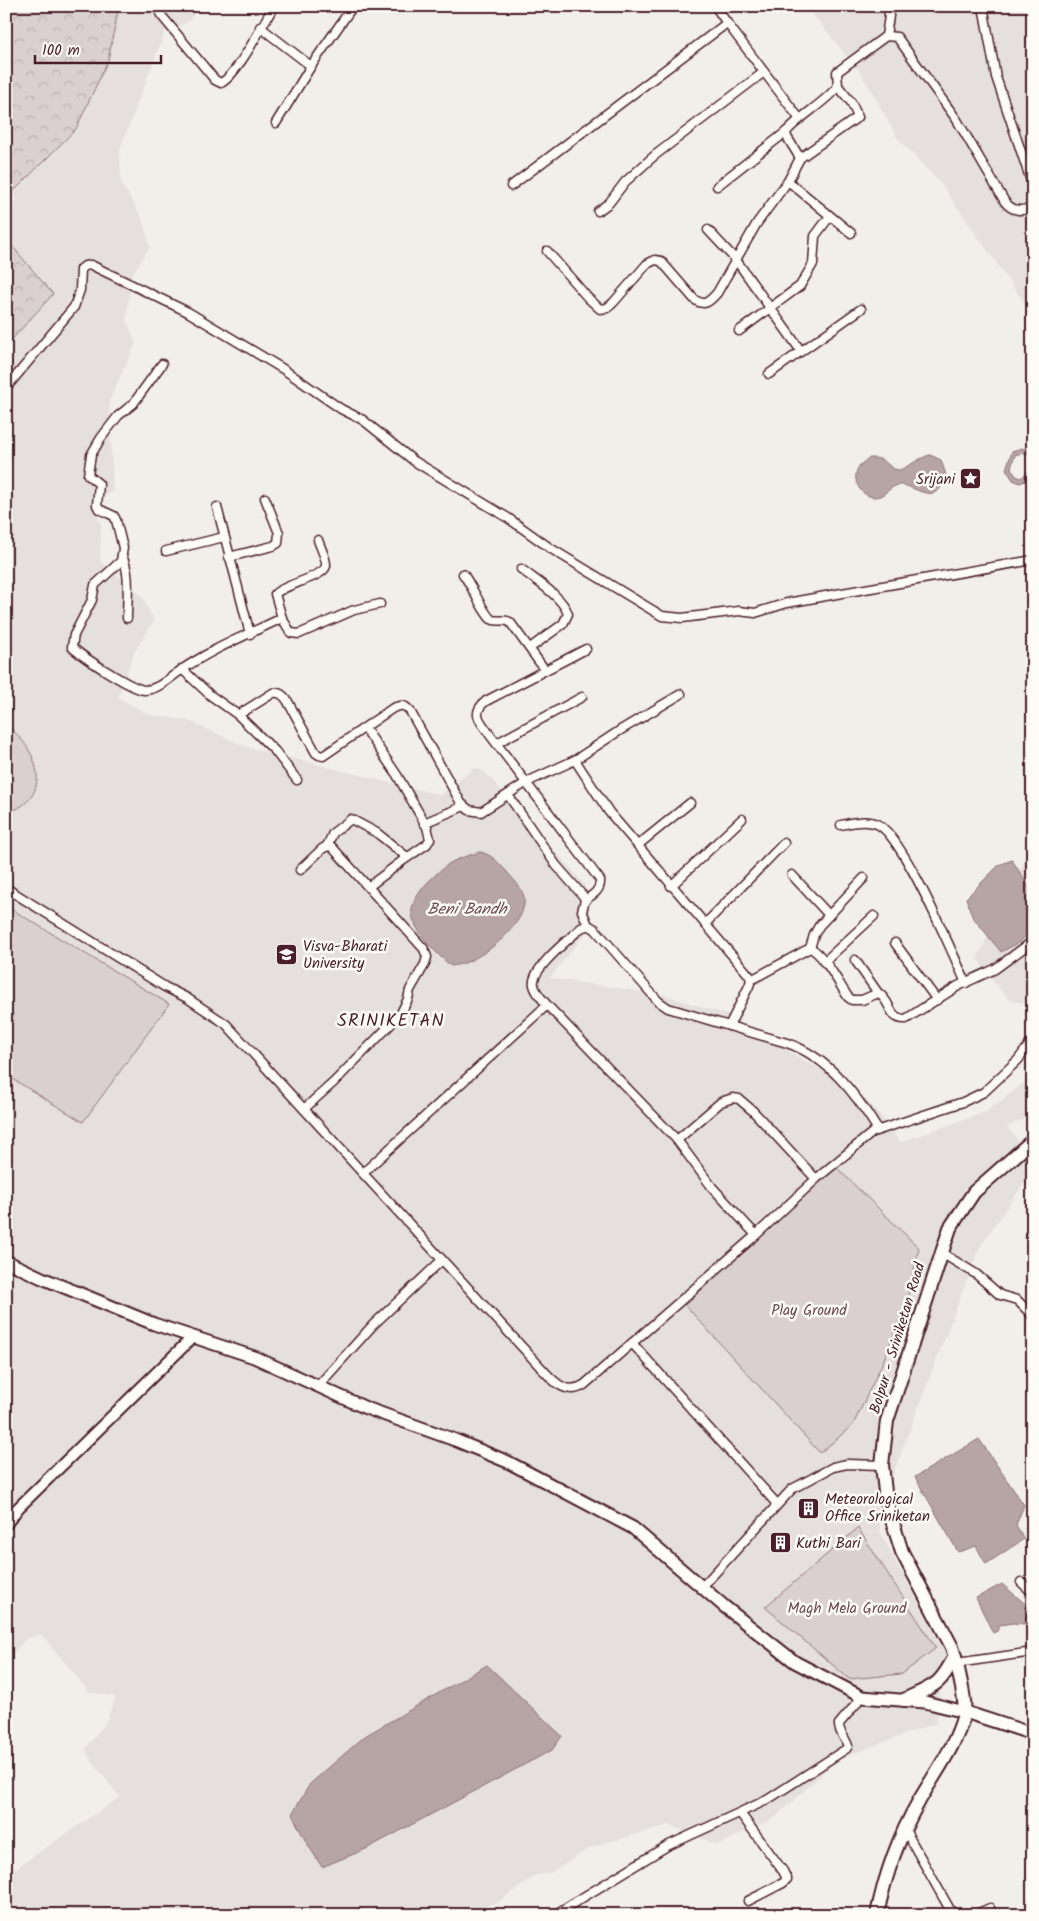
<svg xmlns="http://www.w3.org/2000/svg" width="1039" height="1921" viewBox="0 0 1039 1921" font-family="Kalam,sans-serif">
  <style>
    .built { fill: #e5dfdd }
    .forest { fill: url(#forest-crowns); stroke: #92787d }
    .park { fill: #d9d0cf; stroke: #92787d }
    .water { fill: #b7a5a6; stroke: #8b6f75 }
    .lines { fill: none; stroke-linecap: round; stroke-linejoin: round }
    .minor-casing { stroke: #4a1f2b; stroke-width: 11 }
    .tertiary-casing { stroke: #4a1f2b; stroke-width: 14 }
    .secondary-casing { stroke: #4a1f2b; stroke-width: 15 }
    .primary-casing { stroke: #4a1f2b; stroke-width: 16 }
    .minor { stroke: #fdfcf7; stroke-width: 8 }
    .tertiary { stroke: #fdfcf7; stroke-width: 10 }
    .secondary { stroke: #fdfcf7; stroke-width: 11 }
    .primary { stroke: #fdfcf7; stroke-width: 12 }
    .labels { text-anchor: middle; stroke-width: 5; stroke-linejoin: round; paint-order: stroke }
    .poi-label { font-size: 15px; fill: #4a1f2b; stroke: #fdfcf7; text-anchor: start }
    .park-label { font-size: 15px; fill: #6e4b54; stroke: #fdfcf7 }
    .street-label { font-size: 15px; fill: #4a1f2b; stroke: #fdfcf7 }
    .water-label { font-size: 16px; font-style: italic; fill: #704e56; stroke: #fdfcf7 }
    .quarter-label { font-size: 18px; letter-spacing: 1px; fill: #4a1f2b; stroke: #fdfcf7 }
  </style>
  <defs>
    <pattern id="forest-crowns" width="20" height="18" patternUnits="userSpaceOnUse" patternTransform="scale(1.25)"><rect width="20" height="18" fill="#d9d0cf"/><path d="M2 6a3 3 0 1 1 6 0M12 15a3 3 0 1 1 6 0" fill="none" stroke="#bcb2b2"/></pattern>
  </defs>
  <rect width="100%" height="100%" fill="#f2efeb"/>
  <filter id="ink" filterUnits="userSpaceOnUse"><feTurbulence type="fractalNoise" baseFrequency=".02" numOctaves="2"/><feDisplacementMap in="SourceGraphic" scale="10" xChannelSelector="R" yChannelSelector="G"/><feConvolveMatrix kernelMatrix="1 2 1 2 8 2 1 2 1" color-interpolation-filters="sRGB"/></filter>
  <g filter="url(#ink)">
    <!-- built -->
    <g class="built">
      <polygon points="6,6 199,6 189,21 165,32 120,149 121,183 142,218 150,247 132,274 126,320 136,343 109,401 113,490 93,507 101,524 100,561 142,596 154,621 135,651 118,698 150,715 186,720 247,747 440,795 475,768 484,771 585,885 578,915 586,932 550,978 664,995 722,1013 830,1075 875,1108 900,1142 986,1112 1033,1076 1033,1115 1007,1127 1033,1159 1033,1170 979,1248 893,1474 879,1530 946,1653 936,1723 838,1759 776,1817 718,1845 669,1825 592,1847 550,1873 536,1875 497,1903 481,1907 475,1915 6,1915 6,1875 120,1797 91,1760 85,1749 105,1724 116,1697 89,1692 41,1634 26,1639 6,1660 6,204 16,201 6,129"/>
      <polygon points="810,6 1033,6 1033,315 941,184 898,139 863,76 810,11"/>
      <polygon points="1033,843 1033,1002 1022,1003 1008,999 977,959"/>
    </g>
    <!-- forest -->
    <g class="forest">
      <polygon points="6,6 119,6 108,60 76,129 6,199"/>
      <polygon points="6,239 53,294 6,346"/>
    </g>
    <!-- park -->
    <g class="park">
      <path d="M6 725C38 748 56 798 6 813Z"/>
      <polygon points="6,906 169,1004 83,1122 6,1075"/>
      <polygon points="835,1166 919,1248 906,1304 882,1364 853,1425 820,1453 685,1305"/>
      <polygon points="858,1528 936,1648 902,1674 849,1679 765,1607"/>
    </g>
    <!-- water -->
    <g class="water">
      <path d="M1022 448 1033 453V462C1030 453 1022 452 1015 455L1011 468 1016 476 1021 478 1031 469 1033 463V474L1025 481 1020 483 1013 480 1006 469 1012 451Z"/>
      <path d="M930 455 941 460 946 475C937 511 914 483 898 485 889 487 885 497 874 497 859 496 850 477 860 465 862 463 866 460 870 458 887 457 887 468 898 470 902 471 920 457 930 455Z"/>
      <path d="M480 852C491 854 499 863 507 872 513 879 522 888 524 897 528 922 490 952 469 961 464 964 456 965 451 966 437 954 415 933 412 914 409 897 437 872 450 863 459 858 470 855 480 852Z"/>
      <polygon points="1012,860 1033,893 1033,927 1020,942 1001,952 972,916 966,898 999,865"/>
      <polygon points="979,1439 1024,1505 1016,1525 1024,1539 986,1564 976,1546 958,1552 915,1477"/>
      <polygon points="1002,1584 1030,1608 1024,1624 1013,1623 999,1625 999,1630 993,1633 976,1598"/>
      <polygon points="487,1665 562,1736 552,1750 366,1849 322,1867 305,1840 292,1814 310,1784 365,1736"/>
    </g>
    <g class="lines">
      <defs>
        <g id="minor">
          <path d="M157 6 161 15 215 80 221 83C238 74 262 25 274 6"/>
          <polyline points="715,6 727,23"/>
          <polyline points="885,6 888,8 902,6"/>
          <polyline points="983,6 996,77 1033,187"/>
          <polyline points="260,27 311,66"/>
          <path d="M886 36 897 37 957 120 1005 202C1013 212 1021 211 1033 208"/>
          <polyline points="276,123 311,66 353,6"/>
          <polyline points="800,158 858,117 851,102 838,86"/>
          <polyline points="788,181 851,233"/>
          <polyline points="511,186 727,23 799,118"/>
          <polyline points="717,186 786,132"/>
          <polyline points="598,211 609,203 625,182 654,156 764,72"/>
          <polyline points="708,230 736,260 801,351"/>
          <path d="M547 251 588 298 600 309 607 308 613 303 647 264 655 260 661 261 694 299C704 307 709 302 717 293L757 223 788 181 800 158 787 137 786 132C801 115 825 103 838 86L837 72 886 36 889 16 888 8"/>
          <polyline points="739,331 800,286 813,264 815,236 830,216"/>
          <path d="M162 364 133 404 118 416 101 438 91 455 88 475 99 484 97 505 99 509 114 516 116 520 123 548 121 561 95 585 92 600 74 635 72 647C81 656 132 689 144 690 157 690 167 680 177 673 209 650 247 635 282 618"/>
          <polyline points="769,374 861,309"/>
          <polyline points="6,388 74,307 80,290 81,269 85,266 91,265 188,312 283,369 341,409 363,420 414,461 508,518 550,548 662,616 682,618 739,611 755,613 787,603 842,593 1033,560"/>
          <polyline points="217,507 250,634"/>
          <path d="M318 540C320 547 327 559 326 566 323 578 284 584 275 594L282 618 291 633 299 634 354 610 380 604"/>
          <polyline points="166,551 224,537"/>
          <path d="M122 556C131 574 127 598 127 618"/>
          <polyline points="229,557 273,546 278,543 279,533 265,498"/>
          <path d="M521 569C535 580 563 597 568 614L563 624 530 648"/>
          <path d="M463 574C471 584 484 614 491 619 497 623 504 618 510 622L545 670"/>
          <polyline points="182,669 210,695 238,715 275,751 297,780"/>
          <path d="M238 715 273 693C280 692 283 695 287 700L316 753 319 755 323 756 393 708C401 705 404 704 410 711L461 803 469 810 481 812 527 782 575 760 619 731 681 694"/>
          <polyline points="365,728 397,775 427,827 430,839 427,844 401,862 368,887"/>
          <polyline points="497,743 582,697"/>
          <polyline points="575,760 609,812 749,975 751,980 749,986 729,1026"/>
          <polyline points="508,795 556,865 584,897 585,900 582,911 588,925"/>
          <polyline points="424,823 464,806"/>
          <path d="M841 825C853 822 868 819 879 825 904 839 952 952 966 983"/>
          <polyline points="638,845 690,803"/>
          <polyline points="327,846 333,833 351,819 377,833 407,857"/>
          <polyline points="300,870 322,849 327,846 332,847 424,949 427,957 425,964 410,990 408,999 400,1015 334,1082 304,1109"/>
          <polyline points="792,875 829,915"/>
          <polyline points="671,886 742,819"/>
          <path d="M6 888 165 987 187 998 226 1024 545 1372C556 1384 568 1395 584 1385L756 1235 816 1179 873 1132 963 1102 984 1092 1018 1060 1033 1040"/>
          <path d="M585 900C593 895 601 890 600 880L490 735C481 721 470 714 486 701L586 649"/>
          <polyline points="705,924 784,843"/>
          <polyline points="895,943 937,1000"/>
          <polyline points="810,948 814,935 819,926 864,878"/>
          <polyline points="855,960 878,993"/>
          <polyline points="824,962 874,916"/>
          <path d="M751 980 810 948C824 954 839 984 848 997L852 1000H862L878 993C892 1001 888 1020 906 1019L958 986 995 969 1033 941"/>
          <polyline points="677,1140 721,1102 733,1098 739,1099 753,1111 816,1179"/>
          <polyline points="363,1173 547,1005"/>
          <path d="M756 1235 712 1187 677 1140 547 1005C543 1000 535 992 534 985 530 970 570 938 581 928L588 925 595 929 658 1001 668 1008 787 1043C828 1057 856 1094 878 1130"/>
          <polyline points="940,1252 976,1274 1000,1295 1017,1300 1033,1316"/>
          <polyline points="632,1343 777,1504"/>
          <polyline points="318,1386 373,1325 442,1260"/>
          <polyline points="1021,1582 1033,1593"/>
          <polyline points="702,1587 792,1489 833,1467 847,1464 882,1465"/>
          <polyline points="957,1663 1033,1652"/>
          <polyline points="740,1813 783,1871 787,1879 783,1883 748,1901"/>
          <polyline points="904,1828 953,1915"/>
          <path d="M554 1915 667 1846 767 1800 846 1749 848 1746C846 1738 838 1732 839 1724L862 1697"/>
          <polyline points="974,1915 990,1908"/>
        </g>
        <polyline id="tertiary" points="6,1524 18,1508 193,1337"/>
        <polyline id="secondary" points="6,1261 42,1278 154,1324 254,1357 366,1408 455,1440 508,1462 633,1528 725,1607 795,1662 862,1697 925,1702 965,1712 1033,1734"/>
        <g id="primary">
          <path d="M904 1700C935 1685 939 1687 955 1656"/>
          <path d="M877 1915C885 1875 899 1836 919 1801 935 1773 956 1746 964 1714 967 1703 956 1659 952 1647L902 1552 886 1501 882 1465 887 1421 950 1228 974 1192 1033 1140"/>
        </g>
      </defs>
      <!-- minor casing -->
      <use href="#minor" class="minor-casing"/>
      <!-- tertiary casing -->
      <use href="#tertiary" class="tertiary-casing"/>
      <!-- secondary casing -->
      <use href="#secondary" class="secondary-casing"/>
      <!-- primary casing -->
      <use href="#primary" class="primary-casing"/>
      <!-- minor -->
      <use href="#minor" class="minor"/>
      <!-- tertiary -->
      <use href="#tertiary" class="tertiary"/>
      <!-- secondary -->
      <use href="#secondary" class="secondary"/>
      <!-- primary -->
      <use href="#primary" class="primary"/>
    </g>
  </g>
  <!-- icons -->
  <defs>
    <symbol id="sight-square" viewBox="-11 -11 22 22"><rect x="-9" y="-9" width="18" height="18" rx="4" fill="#4a1f2b" stroke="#fdfcf7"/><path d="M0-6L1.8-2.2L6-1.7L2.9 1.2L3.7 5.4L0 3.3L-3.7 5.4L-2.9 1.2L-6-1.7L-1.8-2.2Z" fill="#fff"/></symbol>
    <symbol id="university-square" viewBox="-11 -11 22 22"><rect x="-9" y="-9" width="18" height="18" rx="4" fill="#4a1f2b" stroke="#fdfcf7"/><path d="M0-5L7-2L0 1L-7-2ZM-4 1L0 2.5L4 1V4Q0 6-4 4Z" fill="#fff"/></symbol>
    <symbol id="building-square" viewBox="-11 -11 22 22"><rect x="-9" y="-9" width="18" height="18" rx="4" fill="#4a1f2b" stroke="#fdfcf7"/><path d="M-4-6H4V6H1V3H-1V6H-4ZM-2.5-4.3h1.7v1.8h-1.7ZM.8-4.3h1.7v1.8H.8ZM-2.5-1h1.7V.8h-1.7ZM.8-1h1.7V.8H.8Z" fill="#fff"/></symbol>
  </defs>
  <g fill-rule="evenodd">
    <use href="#sight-square" x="958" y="466" width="25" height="25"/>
    <use href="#university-square" x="274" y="942" width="25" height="25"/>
    <use href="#building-square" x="796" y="1496" width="25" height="25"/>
    <use href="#building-square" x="768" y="1530" width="25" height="25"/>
  </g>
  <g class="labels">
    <!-- poi labels -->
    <g class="poi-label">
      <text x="955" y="484" text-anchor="end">Srijani</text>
      <text x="303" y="951">Visva-Bharati<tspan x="303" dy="17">University</tspan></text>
      <text x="825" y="1504">Meteorological<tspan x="825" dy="17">Office Sriniketan</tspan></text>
      <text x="796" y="1548">Kuthi Bari</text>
    </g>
    <!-- park labels -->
    <g class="park-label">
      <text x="809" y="1315">Play Ground</text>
      <text x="847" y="1613">Magh Mela Ground</text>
    </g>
    <!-- street labels -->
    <g class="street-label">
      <text transform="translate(897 1338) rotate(-73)" y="5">Bolpur - Sriniketan Road</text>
    </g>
    <!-- water labels -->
    <g class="water-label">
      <text x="467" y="914">Beni Bandh</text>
    </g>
    <!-- quarter labels -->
    <g class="quarter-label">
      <text x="391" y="1026">SRINIKETAN</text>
    </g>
  </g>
  <!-- margin -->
  <rect width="1039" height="1921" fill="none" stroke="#fdfcf7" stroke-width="25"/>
  <rect x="12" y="12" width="1014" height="1896" fill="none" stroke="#4a1f2b" stroke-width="2" filter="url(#ink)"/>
  <!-- scale -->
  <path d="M35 55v8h126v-8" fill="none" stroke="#4a1f2b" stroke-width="2.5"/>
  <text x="42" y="55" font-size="15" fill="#4a1f2b" stroke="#fdfcf7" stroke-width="4" paint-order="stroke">100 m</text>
</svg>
